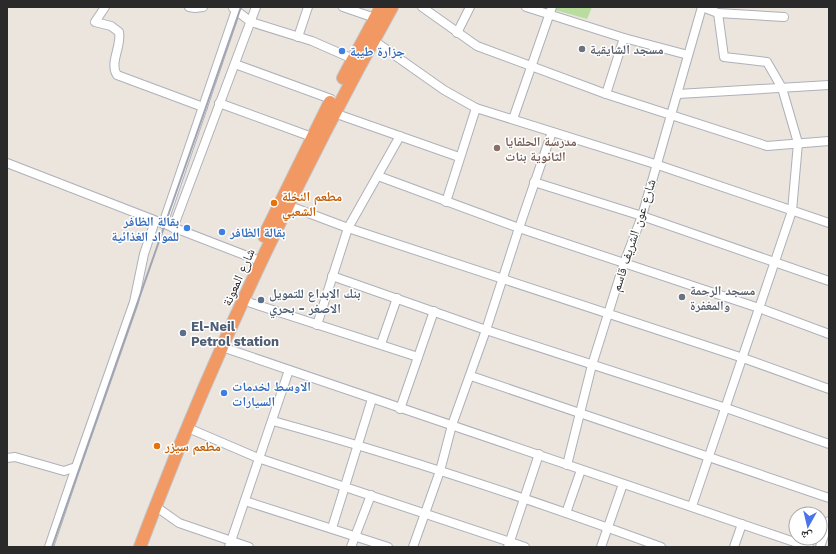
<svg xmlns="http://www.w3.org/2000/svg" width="836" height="554" viewBox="0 0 836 554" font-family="'Work Sans','Noto Naskh Arabic',sans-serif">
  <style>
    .green { fill: #b8dd9f }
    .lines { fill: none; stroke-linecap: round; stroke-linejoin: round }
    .minor-casing { stroke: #aeb1ba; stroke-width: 10 }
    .highway-casing { stroke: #c3c3c3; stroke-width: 14 }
    .minor { stroke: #fff; stroke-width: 8 }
    .highway { stroke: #f19863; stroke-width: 12 }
    .rail { stroke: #a1a5b3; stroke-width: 2 }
    .worship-dot { fill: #6b7280; stroke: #fff; stroke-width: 1.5 }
    .shop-dot { fill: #3f7fe0; stroke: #fff; stroke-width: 1.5 }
    .education-dot { fill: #8d6e63; stroke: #fff; stroke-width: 1.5 }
    .food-dot { fill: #e8710a; stroke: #fff; stroke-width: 1.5 }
    .service-dot { fill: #5c6f8a; stroke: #fff; stroke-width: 1.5 }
    .labels { text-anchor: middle; stroke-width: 3; stroke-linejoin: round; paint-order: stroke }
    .worship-label { font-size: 13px; font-weight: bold; fill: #5b616d; stroke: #fff; text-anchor: start }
    .shop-label { font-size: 13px; font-weight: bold; fill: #366cbe; stroke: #fff; text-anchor: start }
    .education-label { font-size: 13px; font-weight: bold; fill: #785e54; stroke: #fff; text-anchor: start }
    .food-label { font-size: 13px; font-weight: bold; fill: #c56008; stroke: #fff; text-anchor: start }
    .street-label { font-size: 13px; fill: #2a2a2a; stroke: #fff }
    .service-label { font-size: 13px; font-weight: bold; fill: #4e5e75; stroke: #fff; text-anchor: start }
  </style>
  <rect width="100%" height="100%" fill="#ebe5de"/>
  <!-- green -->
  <polygon class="green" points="555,7 592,7 587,19 555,10"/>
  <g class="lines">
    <defs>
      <g id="minor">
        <path d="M105 7 95 22 111 26 119 32C122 46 109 63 117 75L203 107"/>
        <polyline points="189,7 195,8 203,7"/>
        <polyline points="343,7 375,18"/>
        <polyline points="422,7 477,46 606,94 767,146 829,141"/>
        <polyline points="526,7 624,38 688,55"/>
        <polyline points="702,7 718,13 784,17"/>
        <polyline points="233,8 251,22 312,41 353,59"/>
        <polyline points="457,33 470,7"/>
        <polyline points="298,37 308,7"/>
        <polyline points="373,40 444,90 476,108 655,164 829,223"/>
        <polyline points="235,64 331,99"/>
        <polyline points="606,94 624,38"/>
        <polyline points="678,94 829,85"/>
        <polyline points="219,103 312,137"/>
        <polyline points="334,113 459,157"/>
        <polyline points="513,119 552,7"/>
        <polyline points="7,163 260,261"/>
        <polyline points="378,176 519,228 759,308 829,334"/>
        <polyline points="534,182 642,216 829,281"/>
        <polyline points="446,202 476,108"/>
        <polyline points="287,205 348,228 743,358 829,389"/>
        <polyline points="163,224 237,7"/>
        <polyline points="173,228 256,7"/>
        <polyline points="332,276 486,330 726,408 829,444"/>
        <polyline points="244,299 251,303 418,357"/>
        <polyline points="317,325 348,228 400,136"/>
        <polyline points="381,344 397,298"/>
        <polyline points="222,347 809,547"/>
        <polyline points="471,376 829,498"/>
        <polyline points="400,409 434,311"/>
        <path d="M273 421C404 457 533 500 661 547"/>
        <polyline points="188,428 258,458 525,547"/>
        <polyline points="7,458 15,457 64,471 76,467 134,302 144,254 155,221"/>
        <polyline points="567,465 592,365 624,263 642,216 702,7"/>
        <polyline points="245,501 388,547"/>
        <polyline points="155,506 179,523 249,547"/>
        <polyline points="692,506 792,211 798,143 782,88 767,62 724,57 718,13"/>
        <polyline points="566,513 581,470"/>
        <polyline points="332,528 372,399"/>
        <polyline points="49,547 76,467"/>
        <polyline points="229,547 289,370"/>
        <polyline points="351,547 371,495"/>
        <polyline points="413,547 440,471 452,425 486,330 519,228 552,132"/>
        <polyline points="508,547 539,454"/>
        <polyline points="601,547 623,484"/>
        <polyline points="734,547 742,524"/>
        <polyline points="820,547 829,521"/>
      </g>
      <g id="highway">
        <polyline points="343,78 381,7"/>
        <polyline points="264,236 330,102"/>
        <path d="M140 547C210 361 295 181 392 7"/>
      </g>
    </defs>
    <!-- minor casing -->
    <use href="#minor" class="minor-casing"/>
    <!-- highway casing -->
    <use href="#highway" class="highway-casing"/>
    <!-- minor -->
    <use href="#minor" class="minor"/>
    <!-- highway -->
    <use href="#highway" class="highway"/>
    <!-- rail -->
    <polyline class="rail" points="52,547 241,7"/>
  </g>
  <!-- markers -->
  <g class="worship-dot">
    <circle cx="582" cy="49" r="4"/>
    <circle cx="682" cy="297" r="4"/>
  </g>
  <g class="shop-dot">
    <circle cx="342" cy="51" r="4"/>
    <circle cx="187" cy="228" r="4"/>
    <circle cx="222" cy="232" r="4"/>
    <circle cx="224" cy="393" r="4"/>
  </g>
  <circle class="education-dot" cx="497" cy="148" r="4"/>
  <g class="food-dot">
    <circle cx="274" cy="203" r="4"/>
    <circle cx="157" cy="446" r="4"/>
  </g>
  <g class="service-dot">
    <circle cx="261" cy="300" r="4"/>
    <circle cx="183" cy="333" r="4"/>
  </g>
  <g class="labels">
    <!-- worship labels -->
    <g class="worship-label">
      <text x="590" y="54">مسجد الشايقية</text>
      <text x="690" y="295">مسجد الرحمة<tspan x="690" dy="15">والمغفرة</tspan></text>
    </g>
    <!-- shop labels -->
    <g class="shop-label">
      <text x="350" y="56">جزارة طيبة</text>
      <text x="179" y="226" text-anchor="end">بقالة الظافر<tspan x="179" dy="15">للمواد الغذائية</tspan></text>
      <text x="230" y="237">بقالة الظافر</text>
      <text x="232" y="391">الاوسط لخدمات<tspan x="232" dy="15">السيارات</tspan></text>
    </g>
    <!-- education labels -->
    <g class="education-label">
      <text x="505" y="146">مدرسة الحلفايا<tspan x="505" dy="15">الثانوية بنات</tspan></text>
    </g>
    <!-- food labels -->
    <g class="food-label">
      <text x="282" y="201">مطعم النخلة<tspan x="282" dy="15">الشعبي</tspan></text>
      <text x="165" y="451">مطعم سيزر</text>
    </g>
    <!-- street labels -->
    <g class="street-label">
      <text transform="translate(633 235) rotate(-72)" y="5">شارع عون الشريف قاسم</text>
      <text transform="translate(238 277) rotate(-66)" y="5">شارع المعونة</text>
    </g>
    <!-- service labels -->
    <g class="service-label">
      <text x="269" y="298">بنك الابداع للتمويل<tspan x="269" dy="15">الاصغر - بحري</tspan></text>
      <text x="191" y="331">El-Neil<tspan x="191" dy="15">Petrol station</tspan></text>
    </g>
  </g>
  <!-- border -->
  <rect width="836" height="554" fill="none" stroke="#2a2a2a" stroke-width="16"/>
  <!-- north arrow -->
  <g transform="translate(808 526) rotate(188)"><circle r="19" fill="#ffffff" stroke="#aaaaaa"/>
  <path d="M0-3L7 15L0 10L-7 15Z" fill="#4b73eb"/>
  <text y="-6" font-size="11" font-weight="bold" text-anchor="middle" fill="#2a2a2a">ش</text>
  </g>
</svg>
